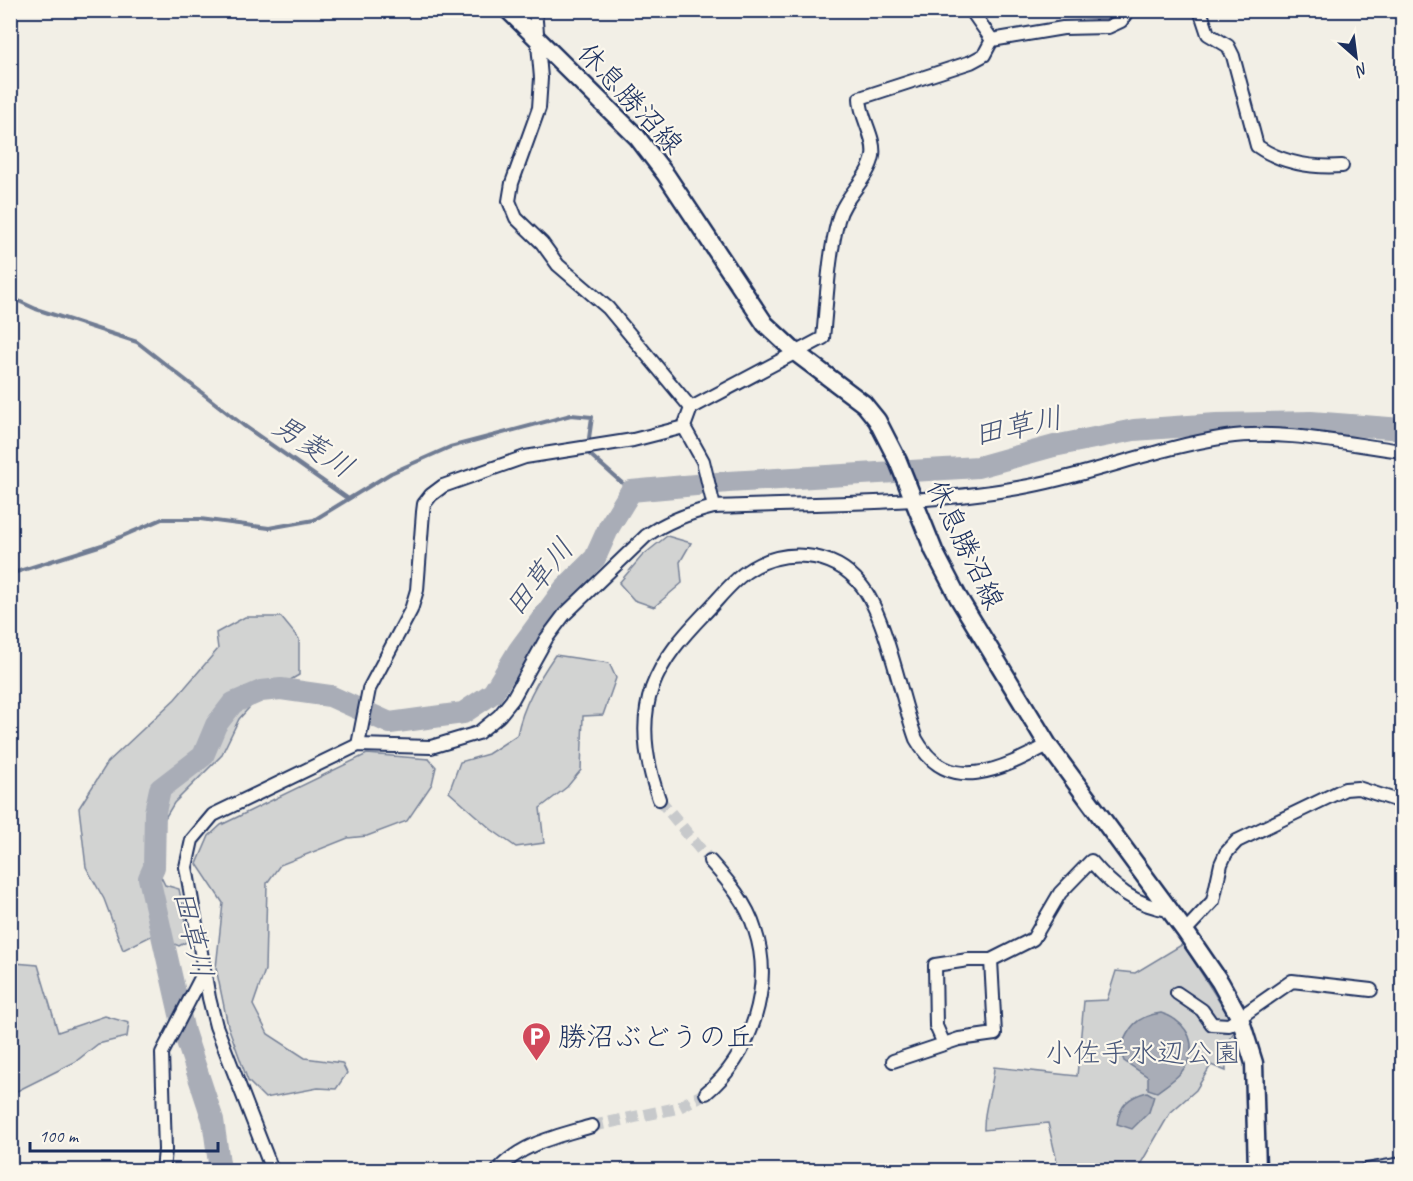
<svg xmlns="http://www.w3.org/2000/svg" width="1413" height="1181" viewBox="0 0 1413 1181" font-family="Caveat,'Klee One',sans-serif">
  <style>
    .green { fill: #d2d3d2; stroke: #768198; stroke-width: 1.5 }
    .water { fill: #a9adb7; stroke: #707b93; stroke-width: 1.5 }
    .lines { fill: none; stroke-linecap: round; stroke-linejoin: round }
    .stream { stroke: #707b93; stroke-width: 4 }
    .river { stroke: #a9adb7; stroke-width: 22 }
    .minor-tunnel { stroke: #c7c9cb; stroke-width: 12; stroke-dasharray: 12 6; stroke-linecap: butt }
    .minor-casing { stroke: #1b2f5e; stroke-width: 16 }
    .major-casing { stroke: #1b2f5e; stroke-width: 21 }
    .minor { stroke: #fbf7ec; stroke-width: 12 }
    .major { stroke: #fbf7ec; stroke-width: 16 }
    .labels { text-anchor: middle; stroke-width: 4.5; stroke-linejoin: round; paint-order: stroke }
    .street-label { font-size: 28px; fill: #1b2f5e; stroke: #fbf7ec }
    .poi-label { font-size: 28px; fill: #1b2f5e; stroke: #fbf7ec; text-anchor: start }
    .park-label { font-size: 28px; fill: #49587b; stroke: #fbf7ec }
    .water-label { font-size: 30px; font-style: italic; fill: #465579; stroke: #fbf7ec }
  </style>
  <rect width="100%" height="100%" fill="#f2efe6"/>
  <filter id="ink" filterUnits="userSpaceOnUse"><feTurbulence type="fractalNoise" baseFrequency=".0167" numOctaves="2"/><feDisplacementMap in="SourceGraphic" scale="12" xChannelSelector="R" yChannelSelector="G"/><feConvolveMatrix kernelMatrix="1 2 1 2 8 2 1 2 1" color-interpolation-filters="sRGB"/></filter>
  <g filter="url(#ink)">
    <!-- green -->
    <g class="green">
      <polygon points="667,536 691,543 680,562 682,583 654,607 634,600 619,583 642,556"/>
      <polygon points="245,617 281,617 299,639 299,675 257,699 239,719 221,756 174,803 147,848 165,885 179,889 190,940 179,946 153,935 123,950 104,899 86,867 79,808 108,762 175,699 218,649 216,633"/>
      <path d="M555 655 609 663 616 678 603 715 583 716 581 770 567 787 540 808 544 843 516 847 492 830 449 792 460 762 488 754 517 735C523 705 538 680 555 655Z"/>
      <polygon points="367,754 429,759 436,767 432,784 407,821 367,836 348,838 280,865 267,883 265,970 253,1005 268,1034 305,1058 342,1063 347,1073 336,1089 318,1088 265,1098 248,1081 228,1026 216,968 223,903 197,864 209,836 221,825"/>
      <path d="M1183 944 1226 1012 1235 1031 1225 1045 1226 1071 1211 1065 1196 1090 1170 1113 1137 1170H1059L1048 1123 984 1130C983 1108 993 1089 994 1067L1077 1076 1084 1001 1107 1000 1116 971 1135 973Z"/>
      <polygon points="15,963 38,965 58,1032 105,1016 129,1023 127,1037 98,1044 75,1062 11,1094 10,966"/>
    </g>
    <!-- water -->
    <g class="water">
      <path d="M1161 1013C1181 1019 1197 1037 1189 1059 1184 1074 1169 1083 1157 1092L1148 1089V1077L1124 1061 1120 1050C1128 1028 1136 1016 1161 1013Z"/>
      <path d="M1147 1092 1154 1096 1149 1112 1132 1129 1117 1124C1120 1105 1128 1097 1147 1092Z"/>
      <polygon points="1092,1162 1107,1170 1080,1170 1081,1167"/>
    </g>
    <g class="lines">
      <!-- stream -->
      <g class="stream">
        <polyline points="10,297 36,309 137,342 243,425 347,498"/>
        <polyline points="10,574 102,545 162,519 200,519 269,528 314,520 391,473 450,447 571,415 592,417 587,452 631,491"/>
      </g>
      <!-- river -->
      <polyline class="river" points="220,1170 213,1120 184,1032 149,878 154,867 155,812 160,789 203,756 216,725 233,703 261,691 281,689 330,696 390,723 463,713 493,693 519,650 564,589 595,558 609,527 631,491 728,482 978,467 1054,446 1134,430 1216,424 1311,422 1402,429"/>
      <!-- minor-tunnel -->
      <g class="minor-tunnel">
        <polyline points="659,799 710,861"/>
        <polyline points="592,1126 677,1108 706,1093"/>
      </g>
      <defs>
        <g id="minor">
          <polyline points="535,10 541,78 539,108 512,183 509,201 516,218 542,243 558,265 608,308 691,408"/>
          <polyline points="971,10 992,40"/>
          <path d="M1200 10 1208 34 1228 46 1233 56 1257 146C1283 164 1312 168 1342 166"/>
          <polyline points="992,40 1063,28 1108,27 1121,21 1128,10"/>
          <path d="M714 507 703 461 684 427 691 408 823 338C827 300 828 258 838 220 844 196 869 179 873 156 876 138 860 117 860 98L971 62 984 55 992 40"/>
          <polyline points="358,745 369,689 411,610 417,590 423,512 424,504 431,495 443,486 525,457 633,440 684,427"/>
          <path d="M659 799C646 763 639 725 652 688 663 658 683 636 704 614 718 600 730 583 746 572 782 547 833 550 861 585 886 615 901 698 916 739 948 797 1002 769 1048 745"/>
          <polyline points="1185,931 1213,901 1221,864 1226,853 1237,841 1345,789 1358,788 1402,802"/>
          <polyline points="1177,993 1202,1010 1212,1024 1229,1025 1292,981 1371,990"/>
          <polyline points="944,1044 936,1026 935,965 968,960 991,960"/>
          <path d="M893 1061 959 1039 995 1034 991 960 1033 939 1060 893 1091 861C1113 887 1135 906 1170 910"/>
          <path d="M706 1093C751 1056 774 986 755 930 747 903 728 881 710 861"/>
          <polyline points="163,1170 165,1150 162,1053 204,972"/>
          <path d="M272 1170 216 1026 209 998 186 867 192 840 213 815 358 745 431 747 478 733 499 716 512 700 546 639 564 615 646 536C667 521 689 513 714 507 815 503 919 505 1018 488 1089 476 1155 448 1226 437 1283 429 1346 444 1402 451"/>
          <path d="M498 1170C522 1143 558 1136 592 1126"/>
          <polyline points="1367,1170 1402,1164"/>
        </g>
        <polyline id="major" points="508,10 637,137 666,175 765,324 795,352 864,404 877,420 898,461 934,551 958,597 1048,745 1185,931 1220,982 1240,1018 1254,1063 1257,1170"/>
      </defs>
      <!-- minor casing -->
      <use href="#minor" class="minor-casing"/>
      <!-- major casing -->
      <use href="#major" class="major-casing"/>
      <!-- minor -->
      <use href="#minor" class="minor"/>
      <!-- major -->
      <use href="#major" class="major"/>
    </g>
  </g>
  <!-- icons -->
  <defs>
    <symbol id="parking-pin" viewBox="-11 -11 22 30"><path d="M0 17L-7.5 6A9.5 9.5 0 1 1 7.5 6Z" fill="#d1495b" stroke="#fbf7ec"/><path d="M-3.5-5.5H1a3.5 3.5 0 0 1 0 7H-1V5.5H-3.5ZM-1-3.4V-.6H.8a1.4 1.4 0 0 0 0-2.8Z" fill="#fff"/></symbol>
  </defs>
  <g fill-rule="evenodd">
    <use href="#parking-pin" x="520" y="1020" width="33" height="45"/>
  </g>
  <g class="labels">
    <!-- street labels -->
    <g class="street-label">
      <text transform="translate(631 98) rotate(47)" y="10">休息勝沼線</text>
      <text transform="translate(966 544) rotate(64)" y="10">休息勝沼線</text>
    </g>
    <!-- poi labels -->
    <g class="poi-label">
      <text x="558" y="1046">勝沼ぶどうの丘</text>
    </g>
    <!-- park labels -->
    <g class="park-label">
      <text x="1143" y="1062">小佐手水辺公園</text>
    </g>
    <!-- water labels -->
    <g class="water-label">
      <text transform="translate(1018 426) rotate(-12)" y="10">田草川</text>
      <text transform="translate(313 446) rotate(33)" y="10">男菱川</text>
      <text transform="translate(539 577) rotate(-51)" y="10">田草川</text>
      <text transform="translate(193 934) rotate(77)" y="10">田草川</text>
    </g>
  </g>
  <!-- margin -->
  <rect width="1413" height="1181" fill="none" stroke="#fbf7ec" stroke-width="36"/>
  <rect x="18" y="18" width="1377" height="1145" fill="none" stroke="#1b2f5e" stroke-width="2" filter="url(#ink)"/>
  <!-- north arrow -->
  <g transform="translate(1356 57) rotate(152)" stroke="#fbf7ec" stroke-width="4.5" paint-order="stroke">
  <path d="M0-4.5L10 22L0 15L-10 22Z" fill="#1b2f5e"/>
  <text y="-9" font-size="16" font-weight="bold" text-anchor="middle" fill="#1b2f5e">N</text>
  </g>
  <!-- scale -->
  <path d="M30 1142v9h188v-9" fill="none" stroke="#1b2f5e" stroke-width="3"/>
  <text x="39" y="1142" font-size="18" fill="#1b2f5e" stroke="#fbf7ec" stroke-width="4.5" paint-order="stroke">100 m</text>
</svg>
